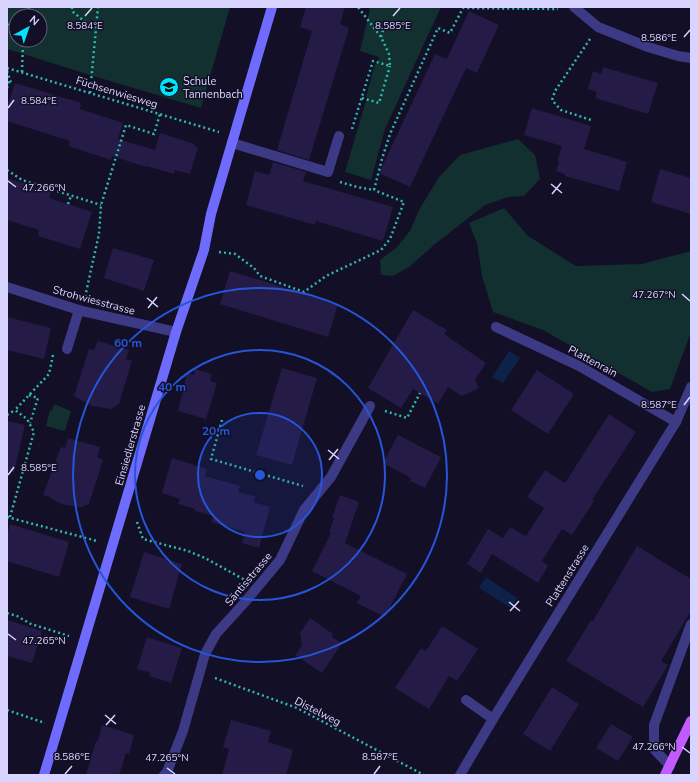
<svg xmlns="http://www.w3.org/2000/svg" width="698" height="782" viewBox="0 0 698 782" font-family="'Nunito Sans',sans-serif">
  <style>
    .green { fill: #12302f; fill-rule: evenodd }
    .water { fill: #0c2248 }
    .building { fill: #241b47 }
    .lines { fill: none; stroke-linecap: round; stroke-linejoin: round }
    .path { stroke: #2fb8b0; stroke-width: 2.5; stroke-dasharray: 2 3; stroke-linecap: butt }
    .lane { stroke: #3d3a85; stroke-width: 10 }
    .street { stroke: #3d3a85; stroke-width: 10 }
    .secondary { stroke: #6f6bff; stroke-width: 10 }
    .primary { stroke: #c25bff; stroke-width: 10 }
    .ticks { fill: none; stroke: #d9d4ff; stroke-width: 1.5 }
    .ring { fill: none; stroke: #2655da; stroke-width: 2 }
    .labels { text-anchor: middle; stroke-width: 3; stroke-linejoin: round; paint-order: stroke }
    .poi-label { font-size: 11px; fill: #d9d4ff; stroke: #130f26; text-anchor: start }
    .street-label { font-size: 11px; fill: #d9d4ff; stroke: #130f26 }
    .ticks-label { font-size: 10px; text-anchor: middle; fill: #d9d4ff; stroke: #130f26; stroke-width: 3; stroke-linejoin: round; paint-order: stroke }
    .centre { fill: #2655da; stroke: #130f26; stroke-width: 2 }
    .ring-label { font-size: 12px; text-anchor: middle; font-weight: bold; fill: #2655da; stroke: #130f26; stroke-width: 3; stroke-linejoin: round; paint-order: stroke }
  </style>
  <rect width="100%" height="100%" fill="#130f26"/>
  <!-- green -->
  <g class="green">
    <path d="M7 7H230L201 108 93 76 7 49ZM16 16H40V40H16Z"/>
    <polygon points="365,7 441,7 385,129 371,180 345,172 367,97 366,97 375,64 377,64 379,57 360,51 370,9"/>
    <polygon points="518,139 535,155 540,179 524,196 508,197 485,205 435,244 409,267 393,276 381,275 380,260 396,248 410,231 419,210 439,177 460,155"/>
    <polygon points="504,208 528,236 576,266 642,264 691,251 691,332 670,389 652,392 543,330 493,312 482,276 477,243 469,223"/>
    <polygon points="54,404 71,411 65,431 46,426 50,410 52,411"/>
  </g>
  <!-- water -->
  <g class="water">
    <polygon points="509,351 520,358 503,383 492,377"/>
    <polygon points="486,577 517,598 511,608 479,588"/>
  </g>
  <!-- building -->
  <g class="building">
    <polygon points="306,7 345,7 340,24 349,28 309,160 277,150 312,31 300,27"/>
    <polygon points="469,11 499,25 477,73 466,68 410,187 379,173 435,54 447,59"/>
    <polygon points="603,67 658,83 648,114 595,98 597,92 588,89 593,71 601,74"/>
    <polygon points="15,83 81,103 80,109 123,123 118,139 155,150 160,133 195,144 194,146 198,147 190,174 175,170 174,174 146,166 146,167 112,156 111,160 68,146 70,141 7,121 7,107"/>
    <polygon points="532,108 591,126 584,149 627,162 619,191 565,176 565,174 556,171 559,161 557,161 562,146 524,135"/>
    <polygon points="273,162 306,172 303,181 393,207 383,241 316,221 315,225 246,205 255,171 269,175"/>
    <polygon points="660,169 691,178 691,214 651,202"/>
    <polygon points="7,178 51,192 49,198 92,212 80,249 38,236 39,230 7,220"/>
    <polygon points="113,248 154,260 144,291 104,278"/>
    <polygon points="230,271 338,304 328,337 220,304"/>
    <polygon points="413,310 447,330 444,334 486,363 475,380 479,388 462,396 448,387 438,404 413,389 401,408 368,388"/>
    <polygon points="7,317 51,328 44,359 7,350"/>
    <polygon points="98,341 129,350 126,359 132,361 119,404 111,409 92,406 74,396 89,349 94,350"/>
    <polygon points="282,368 317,378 292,465 256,455"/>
    <polygon points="195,369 212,374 210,381 217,383 206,419 178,411 187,373 194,375"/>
    <polygon points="537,370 574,394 548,434 511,410"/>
    <polygon points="609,414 636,432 592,500 594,501 572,535 562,529 542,561 548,566 538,583 492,554 481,573 467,564 488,529 503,538 510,527 526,536 544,508 527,497 545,470 565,483"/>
    <polygon points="7,421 25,425 14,472 7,471"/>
    <polygon points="398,435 441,457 425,488 410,481 411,478 383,463"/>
    <polygon points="68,438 100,447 97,457 103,460 89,504 81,507 64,505 53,500 50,497 43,495 61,447 65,448"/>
    <polygon points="172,458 207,469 205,476 240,486 238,492 255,496 253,502 270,507 259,548 242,543 245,532 211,522 213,516 195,511 195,509 178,504 180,499 162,493"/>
    <polygon points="340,495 359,502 345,543 407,574 385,617 357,603 361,596 312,571 331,533 329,532 334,518 332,518"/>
    <polygon points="10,524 69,542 59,577 7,561 7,535"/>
    <polygon points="637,546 691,579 691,611 661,661 668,665 643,707 566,661 591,620 593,621"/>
    <polygon points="144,552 182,564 169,609 130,597"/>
    <polygon points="310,618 333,634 332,637 342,643 322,673 295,655 302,645 300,633"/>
    <polygon points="7,620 42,631 32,663 7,656"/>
    <polygon points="442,626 478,649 457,681 449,676 429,709 395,688 421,648 426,651"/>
    <polygon points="147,637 182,648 171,683 149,676 151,673 137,669"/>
    <polygon points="552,687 579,704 550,751 523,734"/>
    <polygon points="231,720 271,731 268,742 293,750 286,775 222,775 229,749 223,747"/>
    <polygon points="611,724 633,737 618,761 596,748"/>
    <polygon points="102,725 134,735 129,754 126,753 119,775 86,775 96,741 98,741"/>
  </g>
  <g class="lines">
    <!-- path -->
    <g class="path">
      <polyline points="72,7 72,11 96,31"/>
      <polyline points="20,16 32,7"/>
      <polyline points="7,25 16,19"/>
      <polyline points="381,37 384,27"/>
      <polyline points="590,39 555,91 552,100 561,110 591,120"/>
      <polyline points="7,68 219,132"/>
      <polyline points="7,71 11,83 7,82"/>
      <polyline points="22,72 23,40"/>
      <polyline points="7,88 9,82"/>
      <polyline points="90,93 98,7"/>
      <polyline points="362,98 379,103 390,66"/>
      <polyline points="352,129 373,61 390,66 389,54 381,37 358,7"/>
      <polyline points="7,170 22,180 101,205"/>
      <polyline points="340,182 357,187 374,190 382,159 390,134 438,28 450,33 463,8 558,9"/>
      <polyline points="68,204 71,196"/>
      <polyline points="219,252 235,254 254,268 260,276 304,292 326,276 381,250 390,239 404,202 374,190"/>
      <polyline points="85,297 99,234 101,205 126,125 154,134 160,114"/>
      <polyline points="29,395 38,398 30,423"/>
      <polyline points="385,411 407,418 420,393"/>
      <polyline points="7,415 15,410"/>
      <polyline points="222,420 211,459 303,486"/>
      <polyline points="7,517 97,541"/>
      <polyline points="10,517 34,432 27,419 15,410 49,374 53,355"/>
      <polyline points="137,522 143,539 188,551 205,558 245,580"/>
      <polyline points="7,613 17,616 31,624 69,636"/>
      <polyline points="215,678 297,708 424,775"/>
      <polyline points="7,710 45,723"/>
    </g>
    <!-- lane -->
    <g class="lane">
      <polyline points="232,143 328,172 339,136"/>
      <polyline points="496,327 579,366 676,422"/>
      <polyline points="67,349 79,310"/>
      <polyline points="466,700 493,719"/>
      <polyline points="670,766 654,749 654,725 691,624"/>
    </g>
    <!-- street -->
    <g class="street">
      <polyline points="574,7 598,27 648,47 678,56 691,58"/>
      <polyline points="7,287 82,311 176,332"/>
      <polyline points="164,775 167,772 183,731 205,654 216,634 245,602 280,560 304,510 331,477 370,406"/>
      <polyline points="460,775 493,719 676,422 691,387"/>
    </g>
    <!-- secondary -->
    <polyline class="secondary" points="44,775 176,332 204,250 211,214 272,7"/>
    <!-- primary -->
    <polyline class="primary" points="665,775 691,721"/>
  </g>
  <!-- ticks -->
  <path class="ticks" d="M85 16 92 8M393 16 400 8M684 37 690 30M8 108 14 100M8 181 16 187M551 184 562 193M552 194 561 183M682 294 690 301M147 298 158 307M148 308 157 297M684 405 690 397M328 450 339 459M329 460 338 449M8 475 14 467M509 602 520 611M510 611 519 601M8 634 16 640M105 715 116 724M106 725 115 715M682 747 690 753M167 768 175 774M65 774 72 766M374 774 380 766"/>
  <!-- distance rings -->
  <circle cx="260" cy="475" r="62" fill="#2655da" fill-opacity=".12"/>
  <g class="ring">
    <circle cx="260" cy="475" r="62"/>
    <circle cx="260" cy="475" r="125"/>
    <circle cx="260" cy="475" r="187"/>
  </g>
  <!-- icons -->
  <defs>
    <symbol id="school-disc" viewBox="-11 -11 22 22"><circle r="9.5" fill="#00e5ff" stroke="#130f26"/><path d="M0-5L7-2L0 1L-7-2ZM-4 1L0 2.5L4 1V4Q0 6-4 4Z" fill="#111"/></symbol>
  </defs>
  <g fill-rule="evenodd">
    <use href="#school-disc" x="158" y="76" width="22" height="22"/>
  </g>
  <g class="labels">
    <!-- poi labels -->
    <g class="poi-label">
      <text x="183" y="85">Schule<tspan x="183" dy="13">Tannenbach</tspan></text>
    </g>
    <!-- street labels -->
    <g class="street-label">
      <text transform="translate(117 92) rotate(17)" y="4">Füchsenwiesweg</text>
      <text transform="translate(94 300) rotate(15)" y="4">Strohwiesstrasse</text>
      <text transform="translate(593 361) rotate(28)" y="4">Plattenrain</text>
      <text transform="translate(130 445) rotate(-74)" y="4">Einsiedlerstrasse</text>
      <text transform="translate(567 575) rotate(-58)" y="4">Plattenstrasse</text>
      <text transform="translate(248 579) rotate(-50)" y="4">Säntisstrasse</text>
      <text transform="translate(318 711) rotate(27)" y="4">Distelweg</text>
    </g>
  </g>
  <g class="ticks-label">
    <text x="85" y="29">8.584°E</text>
    <text x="393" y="29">8.585°E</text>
    <text x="659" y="41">8.586°E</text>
    <text x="39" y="104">8.584°E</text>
    <text x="44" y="191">47.266°N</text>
    <text x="654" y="298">47.267°N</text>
    <text x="659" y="408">8.587°E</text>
    <text x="39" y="471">8.585°E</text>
    <text x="44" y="644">47.265°N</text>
    <text x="654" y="750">47.266°N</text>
    <text x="72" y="760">8.586°E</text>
    <text x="380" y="760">8.587°E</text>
    <text x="167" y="761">47.265°N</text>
  </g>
  <circle cx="260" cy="475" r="6" class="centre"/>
  <g class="ring-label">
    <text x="128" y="347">60 m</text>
    <text x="172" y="391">40 m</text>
    <text x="216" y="435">20 m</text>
  </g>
  <!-- border -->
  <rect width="698" height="782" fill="none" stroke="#d9d4ff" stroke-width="16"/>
  <!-- north arrow -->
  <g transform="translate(28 28) rotate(40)"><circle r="19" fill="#130f26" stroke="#625e7d"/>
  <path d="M0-3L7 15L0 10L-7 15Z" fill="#00e5ff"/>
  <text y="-6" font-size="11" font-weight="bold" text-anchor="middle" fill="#d9d4ff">N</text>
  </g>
</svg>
